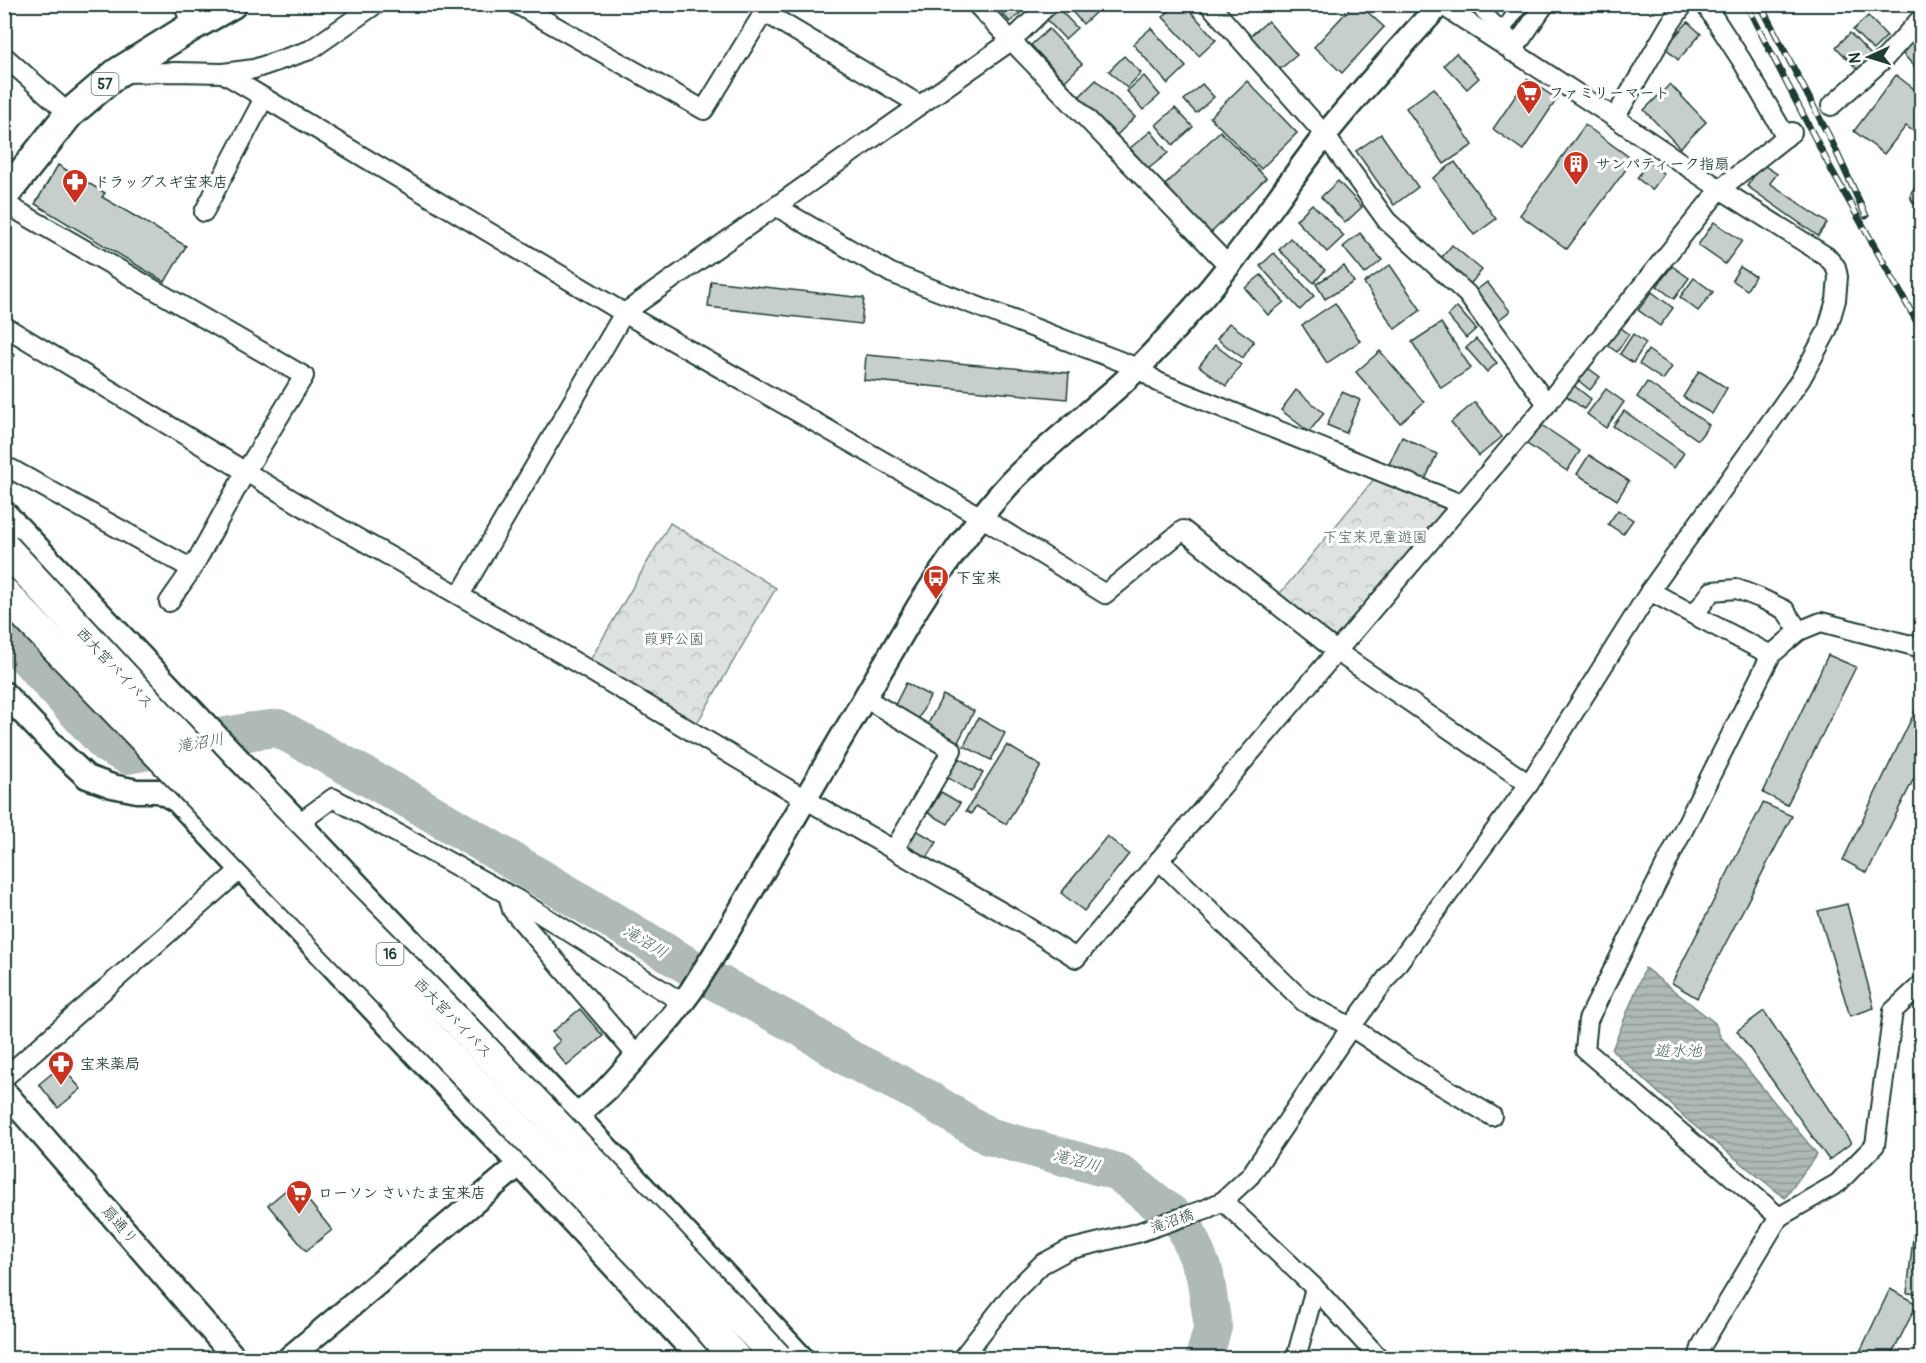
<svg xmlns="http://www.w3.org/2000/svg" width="1926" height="1363" viewBox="0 0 1926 1363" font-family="Pangolin,'Klee One',sans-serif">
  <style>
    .park { fill: url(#park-crowns); stroke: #7e908b; stroke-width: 1.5 }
    .water { fill: url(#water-rules); stroke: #758883; stroke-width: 1.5 }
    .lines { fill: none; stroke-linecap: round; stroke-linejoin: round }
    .river { stroke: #afbab7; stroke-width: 38 }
    .building { fill: #c7cfcc; stroke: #1f3d34; stroke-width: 1.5 }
    .pedestrian-casing { stroke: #1f3d34; stroke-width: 18 }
    .minor-casing { stroke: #1f3d34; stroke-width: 22 }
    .tertiary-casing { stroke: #1f3d34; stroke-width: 27 }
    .primary-casing { stroke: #1f3d34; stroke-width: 33 }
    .pedestrian { stroke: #fff; stroke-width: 14 }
    .minor { stroke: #fff; stroke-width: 18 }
    .tertiary { stroke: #fff; stroke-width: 22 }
    .primary { stroke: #fff; stroke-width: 28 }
    .rail-casing { stroke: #1f3d34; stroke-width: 7 }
    .rail { stroke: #fff; stroke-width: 4.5; stroke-dasharray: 14; stroke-linecap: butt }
    .trunk-bridge-casing { stroke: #1f3d34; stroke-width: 34; stroke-linecap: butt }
    .trunk-bridge { stroke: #fff; stroke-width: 30 }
    .labels { text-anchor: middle; stroke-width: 6; stroke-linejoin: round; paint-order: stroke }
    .shield { fill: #fff; stroke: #627771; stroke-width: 1.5 }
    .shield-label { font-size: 14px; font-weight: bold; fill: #1f3d34 }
    .poi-label { font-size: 15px; font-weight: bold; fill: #1f3d34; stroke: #fff; text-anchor: start }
    .park-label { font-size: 15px; fill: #455e57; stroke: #fff }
    .street-label { font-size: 15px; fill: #1f3d34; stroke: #fff }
    .water-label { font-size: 16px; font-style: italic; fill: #4a625b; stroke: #fff }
  </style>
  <defs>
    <pattern id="park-crowns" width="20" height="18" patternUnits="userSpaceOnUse" patternTransform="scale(1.5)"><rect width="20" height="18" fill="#dee3e2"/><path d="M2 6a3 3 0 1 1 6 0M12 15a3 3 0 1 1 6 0" fill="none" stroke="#bec4c2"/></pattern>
    <pattern id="water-rules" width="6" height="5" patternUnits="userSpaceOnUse" patternTransform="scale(1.5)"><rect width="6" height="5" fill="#afbab7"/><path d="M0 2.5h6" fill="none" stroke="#8e9896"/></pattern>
  </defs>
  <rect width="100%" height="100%" fill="#fff"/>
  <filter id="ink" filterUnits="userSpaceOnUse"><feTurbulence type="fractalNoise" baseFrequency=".0167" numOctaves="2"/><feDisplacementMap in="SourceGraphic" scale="12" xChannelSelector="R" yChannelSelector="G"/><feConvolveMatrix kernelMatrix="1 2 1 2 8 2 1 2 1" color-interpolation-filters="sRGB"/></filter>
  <g filter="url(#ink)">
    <!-- park -->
    <g class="park">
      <polygon points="1375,478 1450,508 1335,640 1277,597"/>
      <polygon points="670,523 776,588 696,725 589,662"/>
    </g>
    <!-- water -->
    <polygon class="water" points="1645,968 1715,1023 1720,1036 1817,1154 1785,1198 1691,1123 1612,1050"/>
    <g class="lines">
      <!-- river -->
      <polyline class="river" points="4,632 107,745 127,755 253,731 278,728 413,802 714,981 802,1028 850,1059 916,1092 988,1136 1118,1172 1184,1224 1205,1275 1213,1327 1204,1358"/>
    </g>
    <!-- building -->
    <g class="building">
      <polygon points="994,4 1019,4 1024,10 1010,22"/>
      <polygon points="1068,4 1088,4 1095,13 1083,24 1067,6"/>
      <polygon points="1176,4 1184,4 1216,40 1199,56 1163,17"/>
      <polygon points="1354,4 1359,4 1384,27 1342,73 1314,47"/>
      <polygon points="1059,9 1077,28 1065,39 1047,20"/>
      <polygon points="1868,16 1887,36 1873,50 1853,30"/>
      <polygon points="1268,21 1297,55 1279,70 1250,36"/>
      <polygon points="1688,22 1701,34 1678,60 1665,47"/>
      <polygon points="1151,28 1186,67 1168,84 1133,44"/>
      <polygon points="1049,29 1082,64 1065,81 1031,45"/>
      <polygon points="1850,33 1872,56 1858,70 1836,47"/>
      <polygon points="1922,33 1922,64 1917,69 1901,52"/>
      <polygon points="1456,53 1479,78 1467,89 1444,65"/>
      <polygon points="1124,56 1141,73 1127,88 1109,71"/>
      <polygon points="1896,75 1922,95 1922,121 1913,131 1906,126 1884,154 1854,131"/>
      <polygon points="1144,76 1160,95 1143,110 1127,91"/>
      <polygon points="1527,79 1557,99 1523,150 1493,129"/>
      <polygon points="1096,80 1135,117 1117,135 1078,98"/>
      <polygon points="1247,81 1297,133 1261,169 1210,117"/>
      <polygon points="1202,84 1214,97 1196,113 1184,100"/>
      <polygon points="1670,84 1706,122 1680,148 1644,110"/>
      <polygon points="1434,88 1473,145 1444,164 1406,108"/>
      <polygon points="1175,108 1193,127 1173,145 1156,125"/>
      <polygon points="1585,125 1633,160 1567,249 1520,215"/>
      <polygon points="1151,131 1168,153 1148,169 1130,148"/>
      <polygon points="1220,131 1266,178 1210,234 1163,187"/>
      <polygon points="1381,134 1418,187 1394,205 1356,151"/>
      <polygon points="1455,162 1496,219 1474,235 1433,178"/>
      <polygon points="1648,162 1664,174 1652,190 1637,178"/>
      <polygon points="1762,164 1777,174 1770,183 1827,223 1818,236 1747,186"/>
      <polygon points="58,165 105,193 102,197 186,246 165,282 35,204"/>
      <polygon points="1338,181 1362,207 1345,223 1321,197"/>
      <polygon points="1312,204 1344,236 1327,252 1296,220"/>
      <polygon points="1714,222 1742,241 1725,264 1698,245"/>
      <polygon points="1360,233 1382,260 1365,274 1343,247"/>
      <polygon points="1290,238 1325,270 1314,283 1279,250"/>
      <polygon points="1452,245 1482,270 1467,288 1437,263"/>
      <polygon points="1274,253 1314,296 1300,310 1260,266"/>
      <polygon points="1390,265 1421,310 1395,329 1364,283"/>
      <polygon points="1344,266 1354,282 1325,299 1316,284"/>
      <polygon points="1672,266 1689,278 1674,299 1657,286"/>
      <polygon points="1740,267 1755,276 1747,290 1732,280"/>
      <polygon points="1261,275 1284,302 1268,315 1245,288"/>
      <polygon points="1694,278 1713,292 1698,311 1680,297"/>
      <polygon points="711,281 864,298 861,324 708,307"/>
      <polygon points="1487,282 1510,311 1497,321 1474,292"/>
      <polygon points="1652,292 1673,308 1660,326 1638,310"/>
      <polygon points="1335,303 1360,341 1327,363 1302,325"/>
      <polygon points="1457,307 1476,329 1466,338 1448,316"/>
      <polygon points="1229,323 1254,341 1243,358 1217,339"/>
      <polygon points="1441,323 1471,368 1441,388 1412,342"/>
      <polygon points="1617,325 1629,334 1617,352 1604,343"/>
      <polygon points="1633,334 1646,343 1633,363 1620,354"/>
      <polygon points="1476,339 1497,363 1487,372 1466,348"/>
      <polygon points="1215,345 1241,365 1226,386 1199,366"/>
      <polygon points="4,349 15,355 4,373"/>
      <polygon points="1648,350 1672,367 1663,380 1639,364"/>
      <polygon points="1380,351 1424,402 1400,423 1356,372"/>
      <polygon points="866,355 1069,373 1067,399 864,380"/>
      <polygon points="1584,365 1600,377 1590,390 1574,377"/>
      <polygon points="1699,371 1727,388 1712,414 1683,397"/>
      <polygon points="1647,382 1709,425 1698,440 1637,397"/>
      <polygon points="1572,384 1591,399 1584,409 1564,394"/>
      <polygon points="1606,389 1624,402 1606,428 1587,414"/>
      <polygon points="1296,390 1324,413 1309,432 1281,410"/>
      <polygon points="1342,392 1360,400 1346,433 1327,425"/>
      <polygon points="1475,402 1502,437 1479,456 1451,422"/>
      <polygon points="1624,411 1684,453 1674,468 1613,426"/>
      <polygon points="1540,424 1580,451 1567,471 1527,444"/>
      <polygon points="1402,437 1437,454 1424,482 1389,464"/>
      <polygon points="1589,455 1629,481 1617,500 1577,474"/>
      <polygon points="1618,510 1633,520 1623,534 1608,524"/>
      <polygon points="1828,655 1856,667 1787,805 1763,793"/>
      <polygon points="906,683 930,696 918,720 894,707"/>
      <polygon points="943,695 974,711 958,742 927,726"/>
      <polygon points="1922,697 1922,762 1867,873 1843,860"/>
      <polygon points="978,718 1005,733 991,760 964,746"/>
      <polygon points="1007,745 1041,766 1006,824 976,806 971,814 966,811"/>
      <polygon points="959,758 983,773 971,792 947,777"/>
      <polygon points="941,792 960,803 948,824 928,813"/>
      <polygon points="1763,803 1792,816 1697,998 1672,983"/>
      <polygon points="916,830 937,842 924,863 904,851"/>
      <polygon points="1107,836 1129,854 1084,911 1061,893"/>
      <polygon points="1847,904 1874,1008 1850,1016 1818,911"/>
      <polygon points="580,1009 603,1036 567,1066 552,1048 560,1041 552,1032"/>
      <polygon points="1764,1011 1851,1143 1829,1160 1737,1031"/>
      <polygon points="61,1066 81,1089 58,1108 39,1084"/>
      <polygon points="1922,1155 1922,1294 1907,1293"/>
      <polygon points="294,1183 332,1230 306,1251 268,1205"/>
      <polygon points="1890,1289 1917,1304 1890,1358 1857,1358"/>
    </g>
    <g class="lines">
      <defs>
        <g id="pedestrian">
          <polyline points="1475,4 1517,44"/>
          <polyline points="1503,30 1521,4"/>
        </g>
        <g id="minor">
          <polyline points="184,4 191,27"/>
          <polyline points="516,4 704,110 764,12"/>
          <polyline points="759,4 764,12 920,105"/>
          <polyline points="976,4 1229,266"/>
          <polyline points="1209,4 1325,135 1387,221 1467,294 1547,404"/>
          <polyline points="1705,4 1742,61 1786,137"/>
          <polyline points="1512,52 1545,4"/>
          <polyline points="4,56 69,114"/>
          <polyline points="122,73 176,72 223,73 624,313 981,517 1105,594 1183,530 1336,651 1529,784"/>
          <polyline points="223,73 254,69 310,50 376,4"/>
          <polyline points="1831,106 1885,58 1922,17"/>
          <polyline points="1615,118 1670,24 1684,4"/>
          <polyline points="1921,196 1922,195"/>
          <polyline points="4,203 304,376 246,471 192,569 169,602"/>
          <polyline points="777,207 891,273 1138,368 1158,382 1461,504"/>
          <polyline points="204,212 264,98"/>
          <polyline points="4,326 324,519 555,650 805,799 1021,923 1076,958 1547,404 1720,189 1615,118 1440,4"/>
          <polyline points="4,471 11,469 192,569"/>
          <polyline points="1650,591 1694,615"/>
          <polyline points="460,595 624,313 1011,41 1049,4"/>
          <polyline points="1771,655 1694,615 1712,591 1737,589 1760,598 1785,610 1799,631"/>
          <polyline points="865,698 952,750 894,850"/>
          <polyline points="299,823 333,798 518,900 683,1003"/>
          <polyline points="1159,860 1304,1002 1351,1027 1417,1071 1492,1116"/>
          <polyline points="508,895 512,910 637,1056"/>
          <polyline points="4,1078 240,870"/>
          <polyline points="1223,1201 1315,1288 1379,1358"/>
          <polyline points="1779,1217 1838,1183 1875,1145 1893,1011 1922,984"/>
          <polyline points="962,1358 1014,1292 1042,1264 1068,1250 1137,1233 1206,1209 1223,1201 1250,1176 1351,1027 1529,784 1650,591 1801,379 1827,331 1836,300 1838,277 1836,267 1826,256 1720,189 1792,132"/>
          <polyline points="1296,1358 1315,1288"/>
          <polyline points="1698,1358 1702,1345 1779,1217 1585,1050 1588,1020 1771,655 1799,631 1821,622 1922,648"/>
        </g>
        <g id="tertiary">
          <polyline points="4,512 577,1116 802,1358"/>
          <polyline points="4,693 59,751 87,777 112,786 137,791 159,791 177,801 520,1165 699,1358"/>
          <polyline points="4,1091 235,1358"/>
          <path d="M289 1358 577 1116 606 1090 637 1056 673 1015 691 991 715 953 918 607C946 563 975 521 1010 483 1050 441 1098 408 1138 368 1157 350 1174 330 1191 311 1241 256 1280 192 1326 134 1362 89 1401 47 1440 4"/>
        </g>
        <polyline id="primary" points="4,196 69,114 117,73 191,27 232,4"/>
      </defs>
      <!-- pedestrian casing -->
      <use href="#pedestrian" class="pedestrian-casing"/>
      <!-- minor casing -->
      <use href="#minor" class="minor-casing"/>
      <!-- tertiary casing -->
      <use href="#tertiary" class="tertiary-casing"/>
      <!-- primary casing -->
      <use href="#primary" class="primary-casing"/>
      <!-- pedestrian -->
      <use href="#pedestrian" class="pedestrian"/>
      <!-- minor -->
      <use href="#minor" class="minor"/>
      <!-- tertiary -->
      <use href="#tertiary" class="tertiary"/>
      <!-- primary -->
      <use href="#primary" class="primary"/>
      <defs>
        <g id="rail">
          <polyline points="1746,4 1831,169 1922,331"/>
          <polyline points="1760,4 1831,140 1866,216"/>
        </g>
      </defs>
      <!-- rail casing -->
      <use href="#rail" class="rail-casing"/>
      <!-- rail -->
      <use href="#rail" class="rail"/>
      <defs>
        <g id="trunk-bridge">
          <polyline points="4,547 219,780 455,1019 660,1233 777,1358"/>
          <polyline points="4,593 698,1315 735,1358"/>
        </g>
      </defs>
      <!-- trunk-bridge casing -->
      <use href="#trunk-bridge" class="trunk-bridge-casing"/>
      <!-- trunk-bridge -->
      <use href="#trunk-bridge" class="trunk-bridge"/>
    </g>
  </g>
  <!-- icons -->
  <defs>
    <symbol id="supermarket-pin" viewBox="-11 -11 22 30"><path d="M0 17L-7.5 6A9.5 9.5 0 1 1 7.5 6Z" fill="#c8321e" stroke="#fff"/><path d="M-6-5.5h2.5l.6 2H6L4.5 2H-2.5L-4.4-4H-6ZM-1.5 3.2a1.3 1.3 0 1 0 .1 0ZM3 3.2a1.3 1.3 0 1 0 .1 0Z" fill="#fff"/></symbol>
    <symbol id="building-pin" viewBox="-11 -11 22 30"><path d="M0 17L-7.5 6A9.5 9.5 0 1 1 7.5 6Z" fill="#c8321e" stroke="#fff"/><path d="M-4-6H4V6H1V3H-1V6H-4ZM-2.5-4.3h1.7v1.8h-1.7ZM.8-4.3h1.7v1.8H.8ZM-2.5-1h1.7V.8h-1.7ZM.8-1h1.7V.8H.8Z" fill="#fff"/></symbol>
    <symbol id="pharmacy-pin" viewBox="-11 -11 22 30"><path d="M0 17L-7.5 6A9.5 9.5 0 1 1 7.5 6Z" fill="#c8321e" stroke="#fff"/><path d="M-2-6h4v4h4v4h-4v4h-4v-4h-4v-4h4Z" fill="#fff"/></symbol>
    <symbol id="bus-pin" viewBox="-11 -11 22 30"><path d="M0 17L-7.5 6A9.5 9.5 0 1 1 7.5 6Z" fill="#c8321e" stroke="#fff"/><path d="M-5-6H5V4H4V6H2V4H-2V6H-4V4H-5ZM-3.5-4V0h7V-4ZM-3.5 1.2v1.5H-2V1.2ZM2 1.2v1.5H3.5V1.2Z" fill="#fff"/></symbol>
  </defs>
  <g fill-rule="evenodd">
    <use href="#supermarket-pin" x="1514" y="78" width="30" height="40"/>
    <use href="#building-pin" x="1561" y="149" width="30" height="40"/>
    <use href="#pharmacy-pin" x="60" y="167" width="30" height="40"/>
    <use href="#bus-pin" x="921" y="563" width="30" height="40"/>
    <use href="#pharmacy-pin" x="46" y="1049" width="30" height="40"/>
    <use href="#supermarket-pin" x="284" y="1178" width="30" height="40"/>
  </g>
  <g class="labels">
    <!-- shield labels -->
    <g class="shield">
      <rect x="91.5" y="73" width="27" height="22" rx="4.5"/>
      <rect x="376.5" y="943" width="27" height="22" rx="4.5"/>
    </g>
    <g class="shield-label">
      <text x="105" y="89">57</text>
      <text x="390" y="959">16</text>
    </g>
    <!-- poi labels -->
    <g class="poi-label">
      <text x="1549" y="98">ファミリーマート</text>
      <text x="1596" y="169">サンパティーク指扇</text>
      <text x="94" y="187">ドラッグスギ宝来店</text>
      <text x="956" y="583">下宝来</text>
      <text x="80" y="1069">宝来薬局</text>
      <text x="318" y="1198">ローソン さいたま宝来店</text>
    </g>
    <!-- park labels -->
    <g class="park-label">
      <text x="1375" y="542">下宝来児童遊園</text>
      <text x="674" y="644">葭野公園</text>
    </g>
    <!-- street labels -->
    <g class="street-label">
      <text transform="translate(115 668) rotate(47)" y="5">西大宮バイパス</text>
      <text transform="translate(453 1018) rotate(46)" y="5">西大宮バイパス</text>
      <text transform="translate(1172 1221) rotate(-20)" y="5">滝沼橋</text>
      <text transform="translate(120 1225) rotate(49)" y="5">扇通り</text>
    </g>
    <!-- water labels -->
    <g class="water-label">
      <text transform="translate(200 742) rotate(-10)" y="6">滝沼川</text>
      <text transform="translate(646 941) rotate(31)" y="6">滝沼川</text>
      <text x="1678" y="1056">遊水池</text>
      <text transform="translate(1077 1160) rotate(15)" y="6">滝沼川</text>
    </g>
  </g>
  <!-- margin -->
  <rect width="1926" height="1363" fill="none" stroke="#fff" stroke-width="24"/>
  <rect x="12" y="12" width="1902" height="1339" fill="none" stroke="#1f3d34" stroke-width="2" filter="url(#ink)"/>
  <!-- north arrow -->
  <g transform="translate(1869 57) rotate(266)" stroke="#ffffff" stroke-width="4.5" paint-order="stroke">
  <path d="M0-4.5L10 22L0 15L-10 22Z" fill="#1f3d34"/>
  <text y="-9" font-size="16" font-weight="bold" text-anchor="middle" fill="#1f3d34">N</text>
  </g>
</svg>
